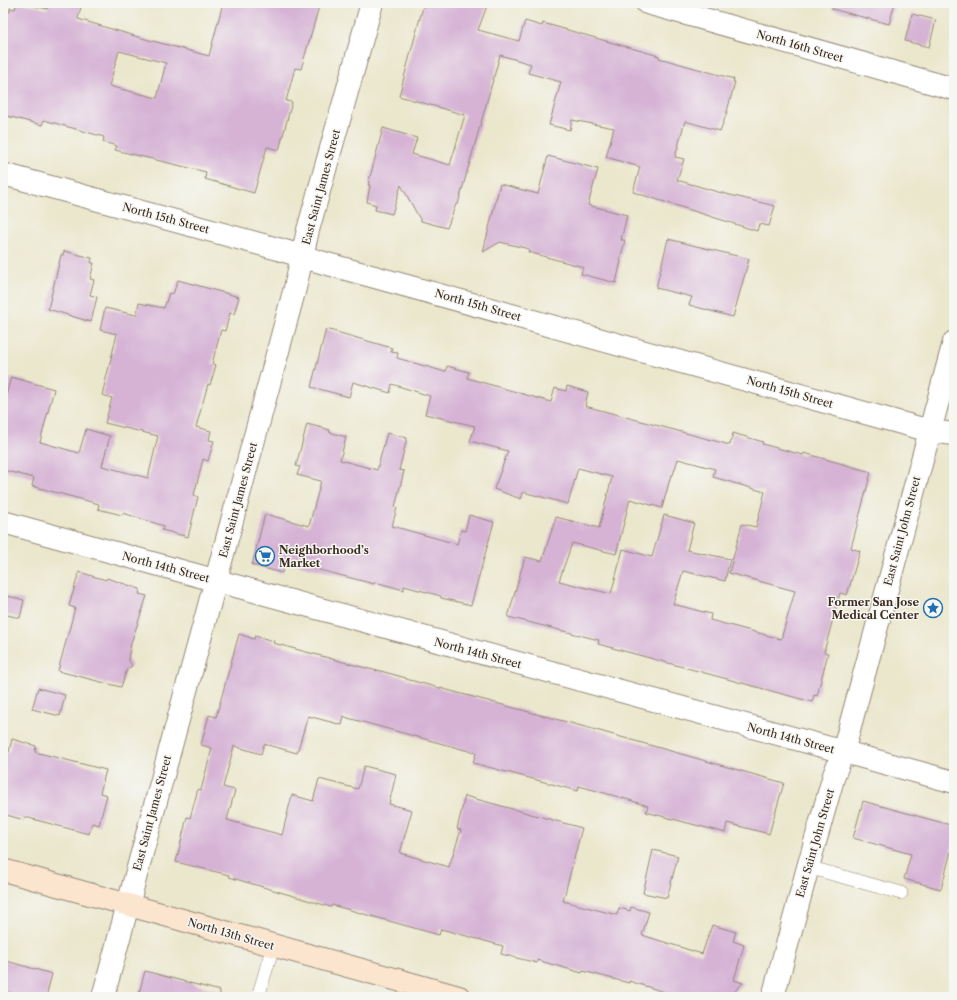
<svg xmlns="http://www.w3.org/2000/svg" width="957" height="1000" viewBox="0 0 957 1000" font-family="'Libre Caslon Text',serif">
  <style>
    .building { fill: #d6b3d5; fill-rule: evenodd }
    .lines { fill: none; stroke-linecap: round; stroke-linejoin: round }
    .service-casing { stroke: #938876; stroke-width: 14 }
    .minor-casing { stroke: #938876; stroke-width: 24 }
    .tertiary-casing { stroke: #938876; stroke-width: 24 }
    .secondary-casing { stroke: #938876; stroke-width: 24 }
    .service { stroke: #fff; stroke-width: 13 }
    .minor { stroke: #fff; stroke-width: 22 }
    .tertiary { stroke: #fff; stroke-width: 22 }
    .secondary { stroke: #fbe5cf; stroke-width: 22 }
    .labels { text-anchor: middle; stroke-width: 3; stroke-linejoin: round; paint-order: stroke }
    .street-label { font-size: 11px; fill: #3b2a1e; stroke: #f6f6f2 }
    .poi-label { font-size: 11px; font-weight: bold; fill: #3b2a1e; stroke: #f6f6f2; text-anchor: start }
  </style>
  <rect width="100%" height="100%" fill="#f6f6f2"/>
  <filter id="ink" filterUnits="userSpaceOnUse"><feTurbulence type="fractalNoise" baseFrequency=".025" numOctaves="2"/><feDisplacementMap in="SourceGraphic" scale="8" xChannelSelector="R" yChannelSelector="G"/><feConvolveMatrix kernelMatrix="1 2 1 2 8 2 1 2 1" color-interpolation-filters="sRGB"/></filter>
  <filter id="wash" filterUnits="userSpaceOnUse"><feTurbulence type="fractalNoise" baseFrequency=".012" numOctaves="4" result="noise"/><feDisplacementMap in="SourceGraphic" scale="16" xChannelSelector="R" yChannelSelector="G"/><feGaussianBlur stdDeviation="0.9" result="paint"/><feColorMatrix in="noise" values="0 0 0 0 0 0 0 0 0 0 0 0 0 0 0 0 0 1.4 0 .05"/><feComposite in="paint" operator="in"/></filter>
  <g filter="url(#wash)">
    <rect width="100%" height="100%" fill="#ebe7cd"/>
    <g id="blocks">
      <!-- building -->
      <g class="building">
        <path d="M17 3H22L47 9 49 3H82L78 19 138 37 209 56 223 3H320L301 69 295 68 286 101 292 102 279 150 267 147 254 193 205 179 206 172 115 150 117 146 103 142 104 137 44 120 42 125 3 115V29L7 11 10 12V8L15 9ZM119 51 166 63 157 98 109 86Z"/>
        <polygon points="424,3 488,3 478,30 519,41 525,21 542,26 543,23 659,56 659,58 734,79 733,82 735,82 726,115 720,131 685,121 675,157 684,159 677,180 718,192 775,206 769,226 759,224 757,231 633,192 640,167 606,157 614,128 572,120 570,130 549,125 561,82 528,73 531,64 500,55 458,204 456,204 447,228 421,221 401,185 392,214 375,210 376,205 367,202 370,185 368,185 383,128 417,138 412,154 450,165 465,115 399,96"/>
        <polygon points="833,3 895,3 889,24 832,9"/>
        <polygon points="912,14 936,20 929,47 905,41"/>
        <polygon points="548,156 598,169 588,205 627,215 621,240 625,240 620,260 621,261 616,283 581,274 583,267 528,252 529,249 500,242 483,252 500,184 538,194"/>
        <polygon points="668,239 749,259 733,317 689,305 692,297 656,288"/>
        <polygon points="64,251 92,258 91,263 94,263 90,279 94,280 90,295 97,297 91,322 48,309 61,255 63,255"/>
        <polygon points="178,280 239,297 234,314 230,313 225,331 221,330 212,364 216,365 210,385 208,384 196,427 211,431 209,440 214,441 208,461 203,459 194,495 198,497 188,537 162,530 164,526 123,513 122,515 98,509 99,504 32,486 34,478 3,470 3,406 11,377 54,389 40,442 79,453 86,429 110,436 102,466 148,478 158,436 105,423 112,398 102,395 117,334 100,330 105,308 136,315 139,303 164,308 169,293 173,294"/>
        <path d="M326 329 392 348 391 352 398 353 397 358 442 371H446L447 366 469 372 467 378 551 402 555 388 566 391 567 386 588 392 585 406 730 445 733 433 763 442 762 444 803 455 804 453 871 472 851 548 860 551 847 595 840 593 824 652 828 653 817 696 814 695 812 702 598 644 599 640 508 617 525 557 542 561 556 517 599 528 612 477 578 468 568 504 523 492 521 499 494 489 508 451 470 441 475 426 425 414 430 396 392 384 390 393 353 382 349 397 311 387ZM678 459 715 469 713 477 765 492 756 527 742 524 729 573 795 591 781 639 710 620 711 614 673 604 683 571 725 581 730 559 687 550 694 523 664 515 652 557 623 549 611 594 559 581 572 543 616 554 630 499 662 508 671 475H673Z"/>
        <polygon points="307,424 330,430 329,432 346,437 340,460 377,470 387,433 407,438 399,470 404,471 395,507 397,508 392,526 457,544 461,530 465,531 469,515 494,522 471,605 441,598 441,596 404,586 404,590 375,582 374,584 285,561 282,573 252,565 265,514 309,526 321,481 297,475 300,467 296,466"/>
        <polygon points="79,572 106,580 107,578 140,589 139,594 147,596 131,643 128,659 132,666 127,669 121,687 58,671 75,608 69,606"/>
        <polygon points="3,595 24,600 20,618 3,614"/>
        <polygon points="239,634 254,639 255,636 274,641 273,643 377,671 377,670 406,678 406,679 589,728 784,783 769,834 727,823 725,833 722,832 646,812 648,806 626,799 579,786 578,791 473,763 476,753 348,718 344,716 342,725 308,716 297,753 264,744 261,754 234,746 223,787 235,790 227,820 282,835 292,795 313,801 319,779 358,789 364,766 396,774 389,804 412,810 400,853 449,867 461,830 457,829 465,796 582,828 563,901 617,915 619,908 630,911 631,907 649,912 642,935 702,954 712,925 736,932 733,941 744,945 734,980 743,983 729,997 680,997 629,981 629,983 583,971 582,973 537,960 537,963 501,954 503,946 441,929 439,935 332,905 331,907 229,877 229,875 176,862 187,817 190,818 198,789 201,790 212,748 201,745 209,715 216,717"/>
        <polygon points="38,688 65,695 60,716 32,709"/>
        <polygon points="12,739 36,746 35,752 106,770 100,793 107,795 99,825 92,823 89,834 25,817 24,820 3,814 3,750 9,752"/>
        <polygon points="863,801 954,826 954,840 941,889 904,879 911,854 853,838"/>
        <polygon points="653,850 678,856 667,898 643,893"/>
        <polygon points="3,960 52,974 46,997 25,997 3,991"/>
        <polygon points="145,971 220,991 220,997 138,997"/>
      </g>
    </g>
  </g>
  <g filter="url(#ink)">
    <use href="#blocks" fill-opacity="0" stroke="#938876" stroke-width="1"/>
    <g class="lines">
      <defs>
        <g id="service">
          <polyline points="808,867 901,893"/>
          <polyline points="258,997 273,946"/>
        </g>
        <g id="minor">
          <polyline points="647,3 954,89"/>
          <polyline points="3,174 278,249 324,263 930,431 954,434"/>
          <path d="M3 522C320 609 637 697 954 782"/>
          <polyline points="773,997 808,867 834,775 843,752 954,342"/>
        </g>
        <polyline id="tertiary" points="103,997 295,288 308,230 372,3"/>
        <path id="secondary" d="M3 870C155 912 307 955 459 997"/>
      </defs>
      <!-- service casing -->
      <use href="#service" class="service-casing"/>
      <!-- minor casing -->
      <use href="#minor" class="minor-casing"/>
      <!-- tertiary casing -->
      <use href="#tertiary" class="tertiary-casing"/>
      <!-- secondary casing -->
      <use href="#secondary" class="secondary-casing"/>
      <!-- service -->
      <use href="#service" class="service"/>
      <!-- minor -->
      <use href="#minor" class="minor"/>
      <!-- tertiary -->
      <use href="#tertiary" class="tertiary"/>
      <!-- secondary -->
      <use href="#secondary" class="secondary"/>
    </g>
  </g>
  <!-- icons -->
  <defs>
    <symbol id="supermarket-ring" viewBox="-11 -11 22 22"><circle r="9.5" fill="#f6f6f2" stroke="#1f6fb2" stroke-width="1.5"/><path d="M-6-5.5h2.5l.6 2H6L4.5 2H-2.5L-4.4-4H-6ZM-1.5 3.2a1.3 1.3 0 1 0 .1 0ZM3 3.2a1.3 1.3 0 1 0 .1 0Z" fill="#1f6fb2"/></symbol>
    <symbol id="sight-ring" viewBox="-11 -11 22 22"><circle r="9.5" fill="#f6f6f2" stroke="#1f6fb2" stroke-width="1.5"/><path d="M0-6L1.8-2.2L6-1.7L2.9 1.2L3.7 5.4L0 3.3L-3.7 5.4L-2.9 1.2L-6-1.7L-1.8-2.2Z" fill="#1f6fb2"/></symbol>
  </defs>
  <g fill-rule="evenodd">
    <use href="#supermarket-ring" x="254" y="545" width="22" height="22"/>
    <use href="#sight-ring" x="922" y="597" width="22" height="22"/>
  </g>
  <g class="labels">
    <!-- street labels -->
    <g class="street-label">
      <text transform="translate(800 46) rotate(16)" y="4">North 16th Street</text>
      <text transform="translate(321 187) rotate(-75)" y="4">East Saint James Street</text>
      <text transform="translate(166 218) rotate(15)" y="4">North 15th Street</text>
      <text transform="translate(478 305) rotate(16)" y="4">North 15th Street</text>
      <text transform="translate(790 392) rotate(16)" y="4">North 15th Street</text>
      <text transform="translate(238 500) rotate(-75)" y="4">East Saint James Street</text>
      <text transform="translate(902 531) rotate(-75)" y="4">East Saint John Street</text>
      <text transform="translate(166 567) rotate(15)" y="4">North 14th Street</text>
      <text transform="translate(478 653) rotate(15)" y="4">North 14th Street</text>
      <text transform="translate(791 738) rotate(15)" y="4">North 14th Street</text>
      <text transform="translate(152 813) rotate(-75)" y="4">East Saint James Street</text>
      <text transform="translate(815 843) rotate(-74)" y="4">East Saint John Street</text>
      <text transform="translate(231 934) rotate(16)" y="4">North 13th Street</text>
    </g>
    <!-- poi labels -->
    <g class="poi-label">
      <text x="279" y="554">Neighborhood’s<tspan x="279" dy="13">Market</tspan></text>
      <text x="919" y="606" text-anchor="end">Former San Jose<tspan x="919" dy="13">Medical Center</tspan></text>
    </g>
  </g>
  <!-- margin -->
  <rect width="957" height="1000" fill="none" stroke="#f6f6f2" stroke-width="16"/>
</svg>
